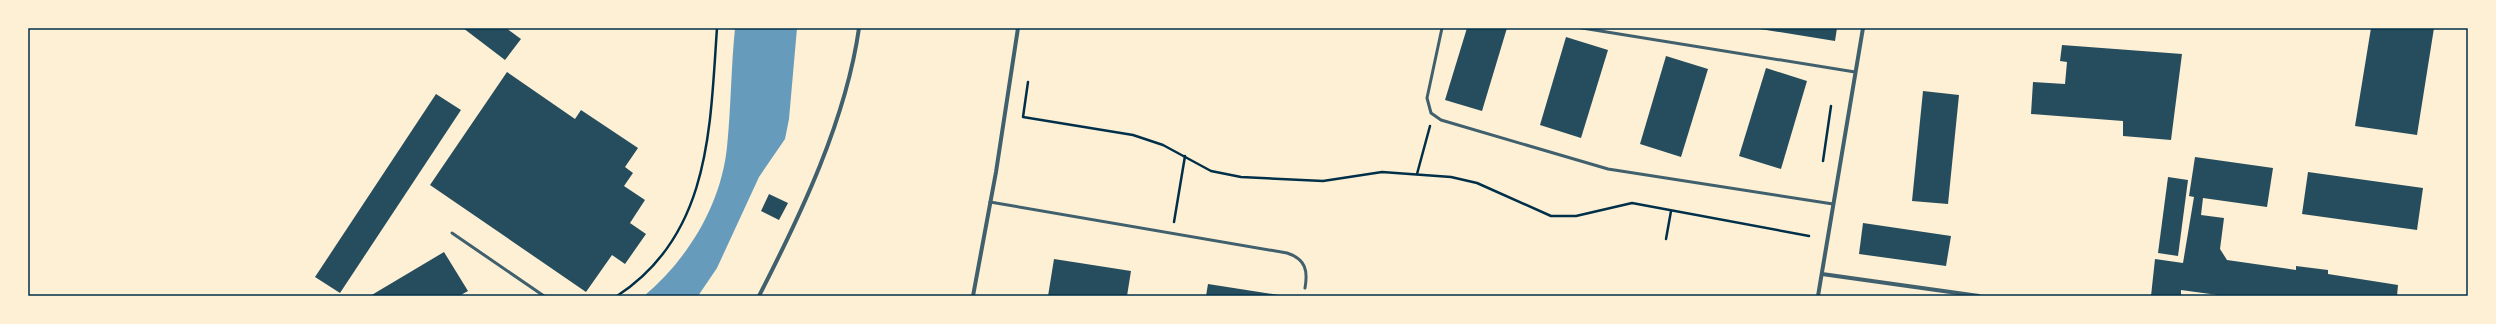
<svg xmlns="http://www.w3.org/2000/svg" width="2496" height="324" viewBox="0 0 2496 324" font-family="'Open Sans',sans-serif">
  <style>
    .water { fill: #669bbc }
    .building { fill: #264d5e }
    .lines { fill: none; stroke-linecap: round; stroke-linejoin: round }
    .path { stroke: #003049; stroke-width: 2.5 }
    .service { stroke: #3f606c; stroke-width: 3 }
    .minor { stroke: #3f606c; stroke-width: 4 }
    .neatline { fill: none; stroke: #003049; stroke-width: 1.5 }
  </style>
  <rect width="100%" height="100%" fill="#fdf0d5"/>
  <!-- water -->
  <path class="water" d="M735 28H797L789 119 785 139 759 177 717 268 698 296H644C688 259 721 205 727 147 731 107 731 68 735 28Z"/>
  <!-- building -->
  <g class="building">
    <polygon points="463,28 506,28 521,39 505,60"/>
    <polygon points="1467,28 1507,28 1482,111 1445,100"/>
    <polygon points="1754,28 1837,28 1835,41"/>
    <polygon points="2371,28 2434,28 2417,135 2355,126"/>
    <polygon points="1566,37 1608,50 1581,138 1540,125"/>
    <polygon points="2062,45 2182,54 2171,140 2123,136 2123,121 2031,114 2033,82 2065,84 2067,62 2060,61"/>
    <polygon points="1666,56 1708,69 1681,157 1640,144"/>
    <polygon points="1766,68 1807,81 1781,169 1739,156"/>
    <polygon points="507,72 575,119 581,110 638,148 625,167 633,173 624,186 645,200 630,223 646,234 625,264 612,255 586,292 430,185"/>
    <polygon points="1923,91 1959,95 1948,204 1912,201"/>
    <polygon points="436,94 461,110 340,293 315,277"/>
    <polygon points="2195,157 2273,168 2267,207 2203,198 2201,215 2224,218 2220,249 2227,260 2296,270 2296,266 2328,270 2328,274 2398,285 2397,296 2225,296 2181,290 2181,296 2151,296 2155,259 2183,263 2194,197 2189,196"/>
    <polygon points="2308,172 2423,188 2417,230 2302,214"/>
    <polygon points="2168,177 2188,180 2178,256 2158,253"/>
    <polygon points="769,194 788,203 779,220 761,211"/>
    <polygon points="1863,223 1951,236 1946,266 1859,254"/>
    <polygon points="444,252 468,291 459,296 370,296"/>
    <polygon points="1054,259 1131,271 1127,296 1048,296"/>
    <polygon points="1208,284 1279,295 1279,296 1206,296"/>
  </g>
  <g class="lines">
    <!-- path -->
    <g class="path">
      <polyline points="1028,82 1023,117 1133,135 1163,145 1211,171 1241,177 1323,181 1382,172 1451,177 1477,183 1551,216 1576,216 1632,203 1809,236"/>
      <polyline points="1823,161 1831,106"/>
      <polyline points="1417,174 1430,126"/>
      <polyline points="1174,222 1185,156"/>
      <polyline points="1666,239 1671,211"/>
      <path d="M617 296C711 235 710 127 717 28"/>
    </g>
    <!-- service -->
    <g class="service">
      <polyline points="1442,28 1427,98 1431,113 1441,120 1608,169 1833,204"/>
      <polyline points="1582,28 1855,72"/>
      <path d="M990 202 1287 253C1306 259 1308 271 1305 288"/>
      <polyline points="452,233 544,296"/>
    </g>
    <!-- minor -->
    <g class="minor">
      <polyline points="1822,274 1979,296"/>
      <path d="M759 296C801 214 846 120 859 28"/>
      <polyline points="973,296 996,172 1018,28"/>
      <polyline points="1818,296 1863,28"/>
    </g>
  </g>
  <!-- border -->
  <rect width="2496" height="324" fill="none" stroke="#fdf0d5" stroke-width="58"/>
  <rect x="29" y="29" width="2438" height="266" class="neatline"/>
</svg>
